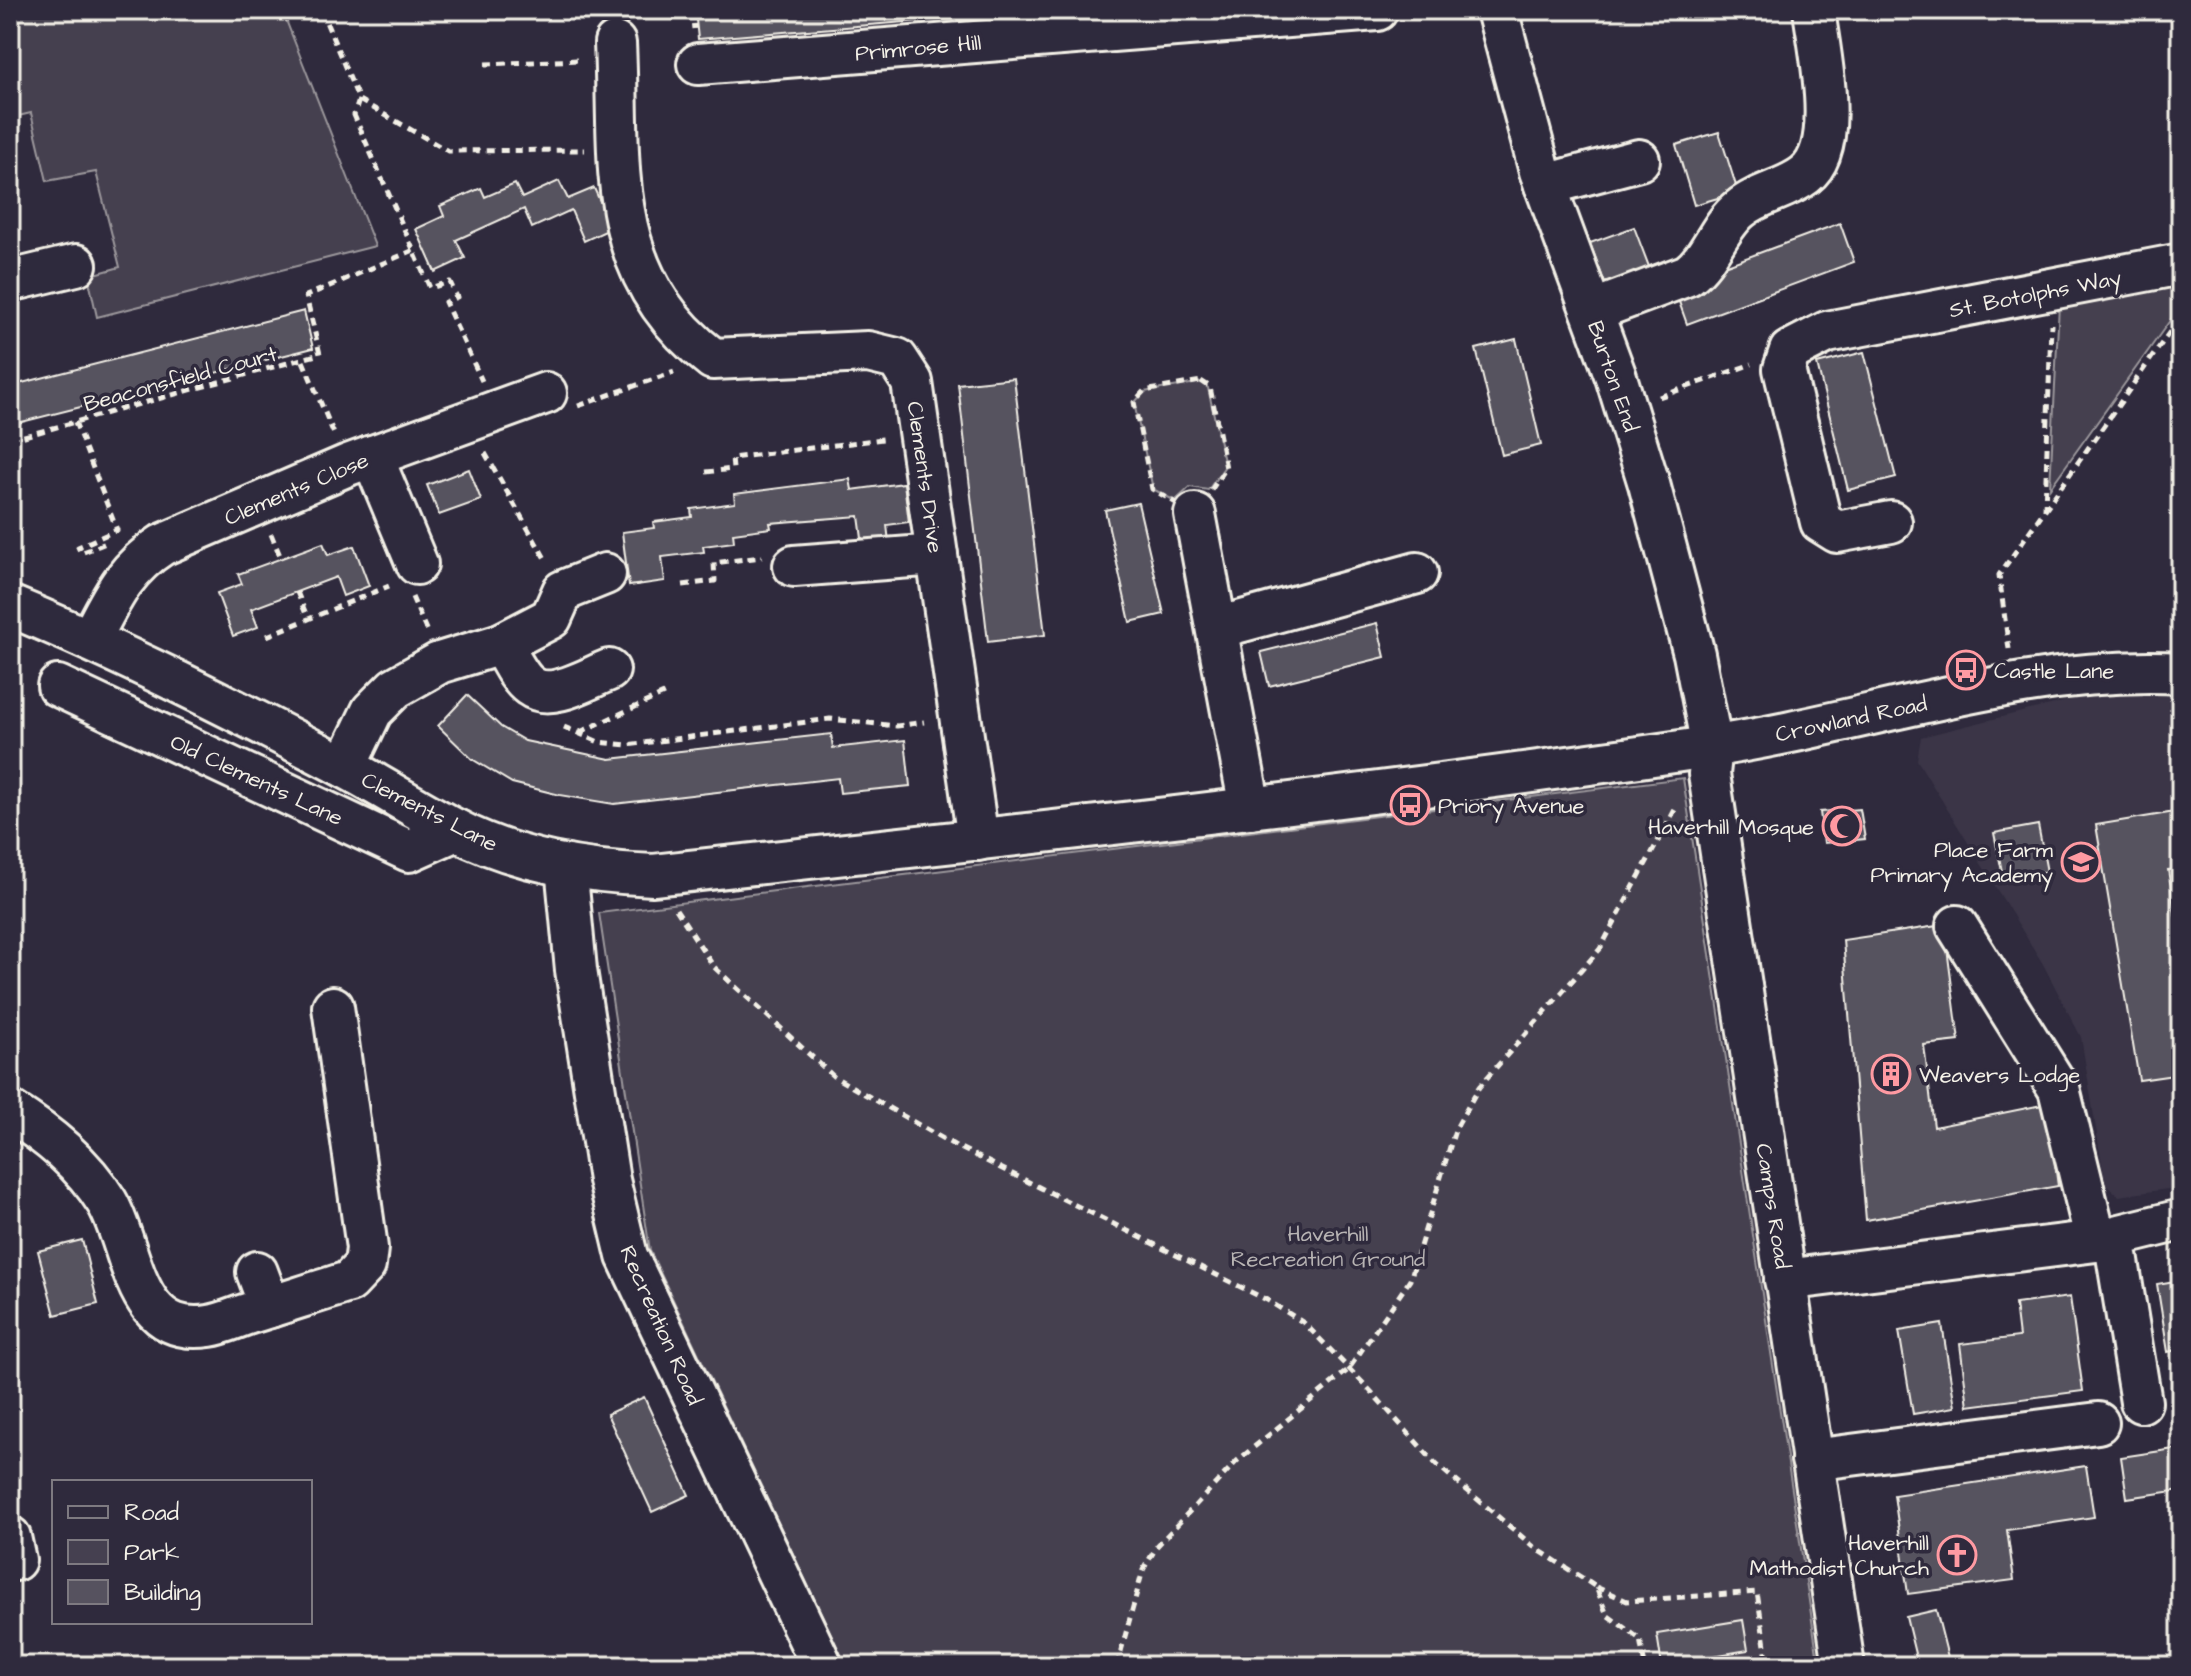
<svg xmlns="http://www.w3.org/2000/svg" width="2191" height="1676" viewBox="0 0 2191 1676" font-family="'Architects Daughter',sans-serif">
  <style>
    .built { fill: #3b3647 }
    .green { fill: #454050; stroke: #9c989c; stroke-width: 2 }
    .building { fill: #56525f; stroke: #f4f1e8; stroke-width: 2 }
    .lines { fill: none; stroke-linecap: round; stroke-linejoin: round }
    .minor-casing { stroke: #f4f1e8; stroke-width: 46 }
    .path { stroke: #f4f1e8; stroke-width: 5; stroke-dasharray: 8 6; stroke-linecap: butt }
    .minor { stroke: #2f2a3d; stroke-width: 40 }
    .labels { text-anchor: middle; stroke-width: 7; stroke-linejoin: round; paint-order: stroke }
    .street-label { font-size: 22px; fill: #f4f1e8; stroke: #2f2a3d }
    .poi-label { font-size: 22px; fill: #f4f1e8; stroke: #2f2a3d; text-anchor: start }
    .park-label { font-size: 22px; fill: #b7b3b3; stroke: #2f2a3d }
  </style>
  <rect width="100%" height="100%" fill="#2f2a3d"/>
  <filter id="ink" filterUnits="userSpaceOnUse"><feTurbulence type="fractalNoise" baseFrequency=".0125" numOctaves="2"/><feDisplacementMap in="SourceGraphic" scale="16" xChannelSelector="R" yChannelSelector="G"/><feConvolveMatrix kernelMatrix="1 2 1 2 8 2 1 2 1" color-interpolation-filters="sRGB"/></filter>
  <g filter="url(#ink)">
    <!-- built -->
    <polygon class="built" points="2111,690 2181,690 2181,1187 2119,1196 2105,1183 2081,1037 2043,964 1917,760 1921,737"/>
    <!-- green -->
    <g class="green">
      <polygon points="10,10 282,10 375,246 97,317 88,276 120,267 96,172 47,181 31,113 10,118"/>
      <polygon points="2181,277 2181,305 2050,488 2059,304"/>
      <polygon points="1202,382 1208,388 1225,466 1208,490 1190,487 1175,501 1153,489 1134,403 1144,392"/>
      <polygon points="1683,778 1819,1666 846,1666 650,1251 599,913"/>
    </g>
    <!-- building -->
    <g class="building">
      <polygon points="695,10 1052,10 698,39"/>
      <polygon points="1719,132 1738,192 1694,205 1676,145"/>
      <polygon points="559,181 568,199 594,188 612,228 584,241 571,210 532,228 524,209 456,240 465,258 435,272 416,229 444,216 440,206 481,188 485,197 515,184 522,198"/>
      <polygon points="1840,223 1854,262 1687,324 1673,285"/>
      <polygon points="1634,227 1654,280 1610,297 1590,243"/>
      <polygon points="304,311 313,348 10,425 10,386"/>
      <polygon points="1516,339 1541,445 1502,455 1476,349"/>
      <polygon points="1864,352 1896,478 1848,490 1817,364"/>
      <polygon points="1014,378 1045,635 988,642 958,384"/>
      <polygon points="469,469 481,500 439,515 427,485"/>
      <polygon points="850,479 852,490 904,483 909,522 887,525 889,542 863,546 859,516 770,523 771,528 733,533 734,542 703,546 704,552 662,557 665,581 629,586 622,532 654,528 653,522 692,517 691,509 735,503 734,494"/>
      <polygon points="1138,503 1164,614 1130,622 1105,510"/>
      <polygon points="323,543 328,555 354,546 369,586 343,596 336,577 251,609 258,627 233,636 217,593 242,584 238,574"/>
      <polygon points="1377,623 1385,657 1269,686 1261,652"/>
      <polygon points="467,695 501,727 525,741 610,759 831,734 833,748 905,740 910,786 840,793 838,778 614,804 560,795 512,783 472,759 438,726"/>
      <polygon points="1860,809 1865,839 1824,843 1820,812"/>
      <polygon points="2181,811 2181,869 2168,870 2181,949 2181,1074 2139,1080 2096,825"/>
      <polygon points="2038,825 2047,872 2004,881 1994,833"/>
      <polygon points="1944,925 1959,1041 1924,1045 1934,1127 2047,1104 2058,1186 1866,1220 1843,940"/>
      <polygon points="82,1240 98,1304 55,1315 38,1251"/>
      <polygon points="2181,1280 2181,1349 2168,1352 2157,1284"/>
      <polygon points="2070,1297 2083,1391 1968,1406 1960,1344 2019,1337 2015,1304"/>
      <polygon points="1942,1324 1955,1407 1913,1414 1899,1331"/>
      <polygon points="644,1397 689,1495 652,1512 607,1414"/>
      <polygon points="2181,1448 2181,1490 2127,1498 2121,1457"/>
      <polygon points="2086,1466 2094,1517 2007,1530 2014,1580 1908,1594 1894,1495"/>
      <polygon points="1936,1610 1950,1665 1918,1666 1906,1617"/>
      <polygon points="1743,1620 1748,1650 1689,1660 1690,1666 1662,1666 1657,1634"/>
    </g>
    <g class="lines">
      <defs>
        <g id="minor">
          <polyline points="1497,10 1540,171 1616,377 1649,484 1694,654 1712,747 1709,774 1844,1666"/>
          <path d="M615 43C621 166 602 274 713 359L868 352 897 359 912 382 978 840"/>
          <polyline points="698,64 1377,10"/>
          <polyline points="1545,185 1639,160"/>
          <polyline points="10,281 76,265"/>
          <path d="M1592 311 1688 275C1711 258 1718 227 1740 209 1759 193 1786 190 1805 175 1842 147 1819 51 1814 10"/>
          <polyline points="372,456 417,564"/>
          <polyline points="1195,514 1250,808"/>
          <polyline points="1891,522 1837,532 1821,522 1784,369 1790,351 1827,332 2181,264"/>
          <polyline points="794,566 937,555"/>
          <path d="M10 606C124 653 234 709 343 766 381 786 416 809 454 829 516 861 584 872 653 875 1005 837 1357 799 1708 747 1865 724 2021 664 2181 673"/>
          <polyline points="1217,628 1417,573"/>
          <path d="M90 640C111 600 123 570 162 545L348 465 546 393"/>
          <path d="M501 644C509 656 518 678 530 686 551 702 588 678 609 670"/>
          <polyline points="58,686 409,851 456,830"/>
          <polyline points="345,767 372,711 395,688 439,663 501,644 551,618 563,591 605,574"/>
          <polyline points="566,866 576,970 609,1180 627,1256 822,1666"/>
          <polyline points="1957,926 2059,1089 2096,1241"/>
          <path d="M10 1111C48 1135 83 1163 107 1202 134 1248 132 1338 209 1326 223 1324 237 1317 250 1313 283 1303 316 1292 349 1282L365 1265 367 1248 333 1007"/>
          <polyline points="2114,1237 2141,1402"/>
          <polyline points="257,1272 270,1307"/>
          <polyline points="1785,1280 2096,1241 2181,1220"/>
          <polyline points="1812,1460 2098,1423"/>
          <polyline points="10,1537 15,1560 10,1561"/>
        </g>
      </defs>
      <!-- minor casing -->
      <use href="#minor" class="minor-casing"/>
      <!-- path -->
      <g class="path">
        <polyline points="321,10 359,100 448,151 585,150"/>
        <polyline points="692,10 694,29"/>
        <polyline points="10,19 27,10"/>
        <polyline points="485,64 579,60"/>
        <polyline points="359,100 354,115 430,288 450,282 457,297 445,302 482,381"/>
        <polyline points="303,361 334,434"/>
        <polygon points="1201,381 1210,387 1226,468 1195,514 1152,489 1134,402 1144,391"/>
        <polyline points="1659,397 1752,364"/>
        <polyline points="578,406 674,372"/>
        <polyline points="75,422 117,530 78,547 81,553 106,543"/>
        <polyline points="10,440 320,354 306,296 414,250"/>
        <polyline points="485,453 547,562"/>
        <polyline points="706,472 733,469 732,458 883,439"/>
        <polyline points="2045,510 2051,324"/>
        <polyline points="271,534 281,558"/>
        <polyline points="683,585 715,581 714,563 762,557"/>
        <polyline points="297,592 308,619"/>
        <polyline points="412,597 427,632"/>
        <polyline points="267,636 389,586"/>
        <polyline points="2009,649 1999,575 2181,316"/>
        <polyline points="564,727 599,742 627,745 830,719 897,726 924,722"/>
        <polyline points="580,732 666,693"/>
        <polyline points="676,909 714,967 833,1076 954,1145 1267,1300 1304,1323 1366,1386 1436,1464 1534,1547 1596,1587 1607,1615 1640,1639 1645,1666"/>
        <polyline points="1596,1587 1627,1601 1757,1592 1768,1666"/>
        <polyline points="1117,1666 1143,1570 1157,1546 1237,1461 1348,1370 1410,1280 1455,1130 1479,1087 1600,949 1677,806"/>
      </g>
      <!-- minor -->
      <use href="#minor" class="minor"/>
    </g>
  </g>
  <!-- icons -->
  <defs>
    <symbol id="bus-ring" viewBox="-11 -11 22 22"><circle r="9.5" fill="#2f2a3d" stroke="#ff9aa2" stroke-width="1.5"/><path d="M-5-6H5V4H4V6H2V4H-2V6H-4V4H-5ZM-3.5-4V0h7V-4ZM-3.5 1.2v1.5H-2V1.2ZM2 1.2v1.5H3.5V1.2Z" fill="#ff9aa2"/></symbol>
    <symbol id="mosque-ring" viewBox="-11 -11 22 22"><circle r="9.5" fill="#2f2a3d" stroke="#ff9aa2" stroke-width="1.5"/><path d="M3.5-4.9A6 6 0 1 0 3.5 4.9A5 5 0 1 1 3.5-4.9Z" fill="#ff9aa2"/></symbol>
    <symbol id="school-ring" viewBox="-11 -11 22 22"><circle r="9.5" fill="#2f2a3d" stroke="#ff9aa2" stroke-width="1.5"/><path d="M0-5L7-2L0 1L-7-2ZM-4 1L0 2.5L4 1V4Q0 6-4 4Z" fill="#ff9aa2"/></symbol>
    <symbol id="building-ring" viewBox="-11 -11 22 22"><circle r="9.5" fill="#2f2a3d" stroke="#ff9aa2" stroke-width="1.5"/><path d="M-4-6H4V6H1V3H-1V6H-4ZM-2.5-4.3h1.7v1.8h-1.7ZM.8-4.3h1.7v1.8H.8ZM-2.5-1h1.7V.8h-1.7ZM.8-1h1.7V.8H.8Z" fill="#ff9aa2"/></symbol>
    <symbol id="church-ring" viewBox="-11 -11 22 22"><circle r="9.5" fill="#2f2a3d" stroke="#ff9aa2" stroke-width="1.5"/><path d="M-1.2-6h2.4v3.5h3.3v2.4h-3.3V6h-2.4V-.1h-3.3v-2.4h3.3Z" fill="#ff9aa2"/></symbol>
  </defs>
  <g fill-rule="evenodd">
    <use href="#bus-ring" x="1944" y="648" width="44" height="44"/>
    <use href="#bus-ring" x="1388" y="783" width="44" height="44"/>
    <use href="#mosque-ring" x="1820" y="804" width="44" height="44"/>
    <use href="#school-ring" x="2059" y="840" width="44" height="44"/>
    <use href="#building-ring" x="1869" y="1052" width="44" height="44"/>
    <use href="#church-ring" x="1935" y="1533" width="44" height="44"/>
  </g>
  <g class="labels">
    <!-- street labels -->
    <g class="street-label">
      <text transform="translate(918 47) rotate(-5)" y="8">Primrose Hill</text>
      <text transform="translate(2035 293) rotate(-11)" y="8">St. Botolphs Way</text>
      <text transform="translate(1614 376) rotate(71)" y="8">Burton End</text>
      <text transform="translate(180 378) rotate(-15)" y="8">Beaconsfield Court</text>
      <text transform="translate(926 477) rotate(82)" y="8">Clements Drive</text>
      <text transform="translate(296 488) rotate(-23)" y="8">Clements Close</text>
      <text transform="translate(1851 718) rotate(-12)" y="8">Crowland Road</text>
      <text transform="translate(257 779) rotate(25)" y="8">Old Clements Lane</text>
      <text transform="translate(430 811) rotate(27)" y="8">Clements Lane</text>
      <text transform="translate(1774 1206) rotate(81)" y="8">Camps Road</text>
      <text transform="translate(662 1325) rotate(66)" y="8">Recreation Road</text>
    </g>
    <!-- poi labels -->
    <g class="poi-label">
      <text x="1994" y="678">Castle Lane</text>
      <text x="1438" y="813">Priory Avenue</text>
      <text x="1814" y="834" text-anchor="end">Haverhill Mosque</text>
      <text x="2053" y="857" text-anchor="end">Place Farm<tspan x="2053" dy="25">Primary Academy</tspan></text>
      <text x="1919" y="1082">Weavers Lodge</text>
      <text x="1929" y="1550" text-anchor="end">Haverhill<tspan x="1929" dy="25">Mathodist Church</tspan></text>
    </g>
    <!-- park labels -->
    <g class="park-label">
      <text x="1328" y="1241">Haverhill<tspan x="1328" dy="25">Recreation Ground</tspan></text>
    </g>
  </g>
  <!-- margin -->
  <rect width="2191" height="1676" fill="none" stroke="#2f2a3d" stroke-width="40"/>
  <rect x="20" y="20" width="2151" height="1636" fill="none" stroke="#f4f1e8" stroke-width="3" filter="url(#ink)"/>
  <!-- legend -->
  <rect x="52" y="1480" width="260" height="144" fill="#2f2a3d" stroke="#7e7a81" stroke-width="2"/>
  <rect x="68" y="1506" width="40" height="12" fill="#2f2a3d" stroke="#7e7a81" stroke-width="2"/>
  <text x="124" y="1520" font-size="24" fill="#f4f1e8">Road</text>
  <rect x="68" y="1540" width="40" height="24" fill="#454050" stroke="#7e7a81" stroke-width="2"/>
  <text x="124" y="1560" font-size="24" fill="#f4f1e8">Park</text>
  <rect x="68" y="1580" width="40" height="24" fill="#56525f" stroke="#7e7a81" stroke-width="2"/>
  <text x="124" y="1600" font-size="24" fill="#f4f1e8">Building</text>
</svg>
